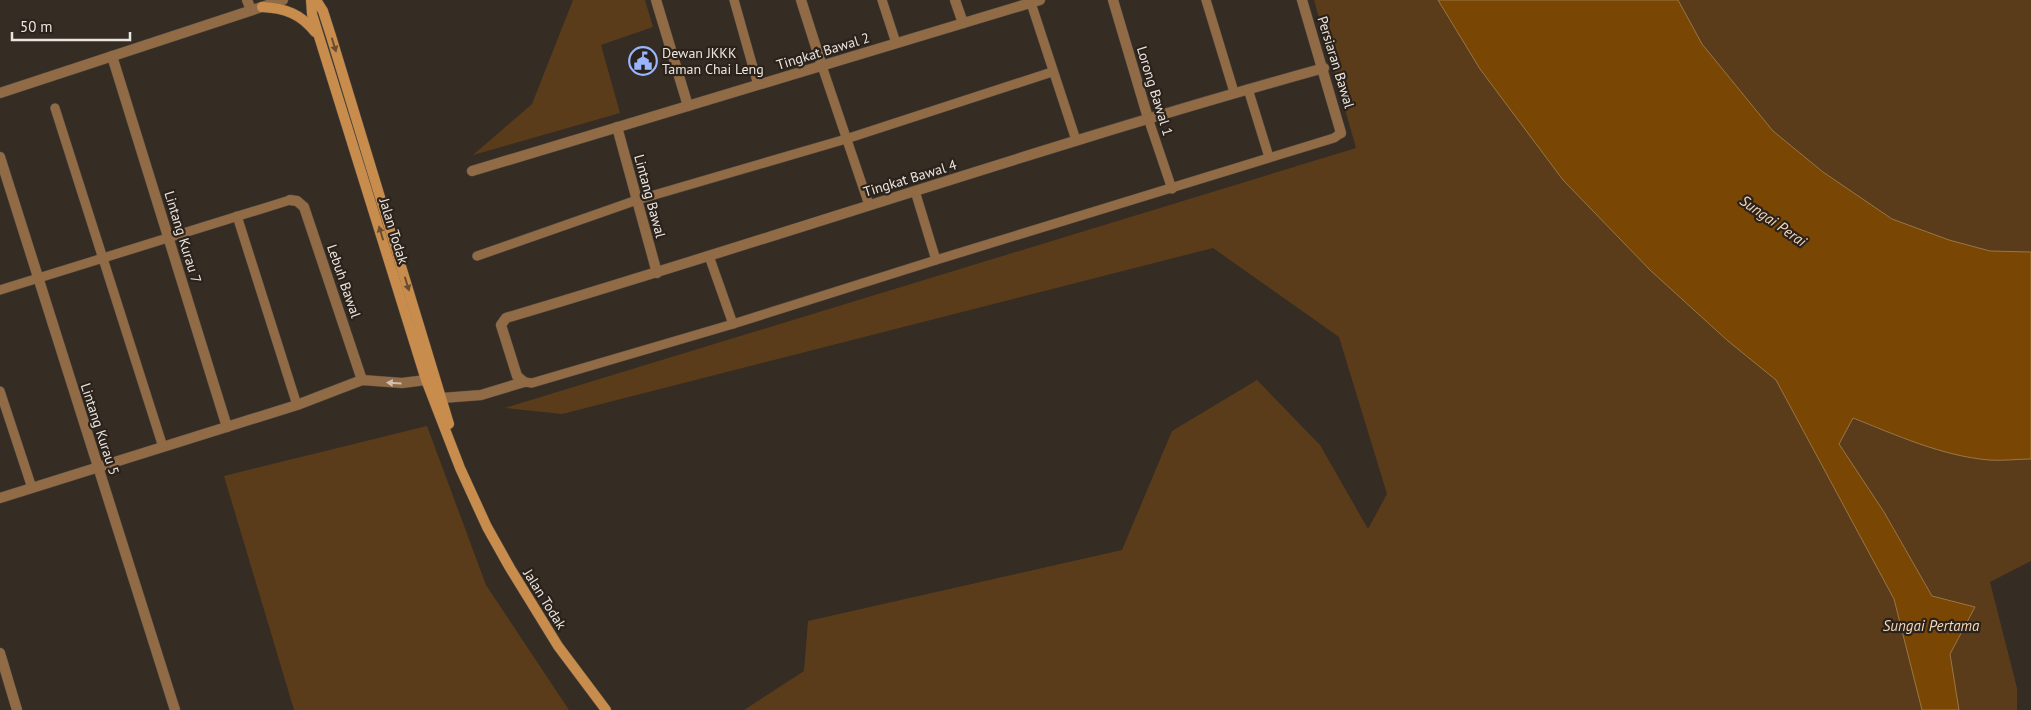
<svg xmlns="http://www.w3.org/2000/svg" width="2031" height="710" viewBox="0 0 2031 710" font-family="'PT Sans',sans-serif">
  <style>
    .green { fill: #5b3c1a }
    .water { fill: #794703; stroke: #9b7645 }
    .lines { fill: none; stroke-linecap: round; stroke-linejoin: round }
    .lane-casing { stroke: #524a42; stroke-width: 10 }
    .street-casing { stroke: #524a42; stroke-width: 11 }
    .secondary-casing { stroke: #524a42; stroke-width: 11 }
    .lane { stroke: #906b45; stroke-width: 9 }
    .street { stroke: #906b45; stroke-width: 10 }
    .secondary { stroke: #c88c4d; stroke-width: 10 }
    .oneway { fill: #6a4d2f }
    .oneway2 { fill: #d0c0b2 }
    .labels { text-anchor: middle; stroke-width: 4.5; stroke-linejoin: round; paint-order: stroke }
    .street-label { font-size: 14px; fill: #ebe5e0; stroke: #2b231b }
    .poi-label { font-size: 14px; fill: #ebe5e0; stroke: #2b231b; text-anchor: start }
    .water-label { font-size: 15px; font-style: italic; fill: #f6d8bb; stroke: #2b231b }
  </style>
  <rect width="100%" height="100%" fill="#352c24"/>
  <!-- green -->
  <g class="green">
    <polygon points="573,0 645,0 653,27 601,45 620,113 473,155 532,104"/>
    <polygon points="1314,0 1438,0 1480,69 1563,180 1650,270 1728,341 1776,380 1894,599 1922,710 744,710 804,671 808,621 1122,550 1172,431 1257,380 1320,445 1368,529 1387,494 1339,337 1213,248 562,414 505,408 1356,148"/>
    <polygon points="1678,0 2031,0 2031,252 1990,251 1949,240 1892,219 1823,172 1773,131 1702,44"/>
    <polygon points="1852,418 1907,440 1988,460 2031,459 2031,561 1990,582 2017,688 2017,710 1959,710 1950,654 1975,607 1932,596 1884,512 1839,444"/>
    <polygon points="427,426 486,585 569,710 294,710 224,476"/>
  </g>
  <!-- water -->
  <path class="water" d="M1438 0H1678L1702 44 1773 131 1823 172 1892 219 1949 240 1990 251 2031 252V459C2017 459 2003 461 1989 460 1942 456 1896 435 1853 418L1839 444 1884 512 1932 596 1975 607 1950 654 1959 710H1922L1894 599 1776 380 1728 341 1650 270 1563 180 1480 69Z"/>
  <g class="lines">
    <defs>
      <g id="lane">
        <polyline points="734,0 758,85"/>
        <polyline points="882,0 896,43"/>
        <polyline points="1030,0 1076,140"/>
        <polyline points="1206,0 1234,92"/>
        <polyline points="822,66 869,205"/>
        <polyline points="1248,89 1269,157"/>
        <polyline points="55,108 163,447"/>
        <polyline points="1148,118 1172,189"/>
        <polyline points="915,191 936,260"/>
        <polyline points="237,216 297,405"/>
        <polyline points="477,256 637,200 846,139 1052,72"/>
        <polyline points="709,256 733,324"/>
        <polyline points="0,290 290,200"/>
        <polyline points="524,382 532,383 733,324 936,260 1334,138 1341,133"/>
        <polyline points="0,391 32,488"/>
      </g>
      <g id="street">
        <polyline points="247,0 251,10"/>
        <polyline points="656,0 688,106"/>
        <polyline points="801,0 822,66"/>
        <polyline points="955,0 963,23"/>
        <polyline points="1113,0 1148,118"/>
        <polyline points="1302,0 1341,133"/>
        <polyline points="112,56 227,427"/>
        <polyline points="0,93 283,0"/>
        <polyline points="617,127 657,273"/>
        <polyline points="0,157 175,710"/>
        <polyline points="472,171 1040,0"/>
        <polyline points="290,200 297,201 304,207 362,380"/>
        <path d="M524 382 517 376 501 325 506 318C779 237 1049 144 1324 68"/>
        <polyline points="442,398 481,395 524,382"/>
        <polyline points="0,498 297,405 362,380 402,383 426,380"/>
        <polyline points="0,653 17,710"/>
      </g>
      <g id="secondary">
        <polyline points="311,0 312,14 426,380 460,468 487,527 510,568 558,646 606,710"/>
        <polyline points="316,0 323,11 331,36 449,424"/>
        <path d="M262 7C285 8 301 14 315 32"/>
      </g>
    </defs>
    <!-- lane casing -->
    <use href="#lane" class="lane-casing"/>
    <!-- street casing -->
    <use href="#street" class="street-casing"/>
    <!-- secondary casing -->
    <use href="#secondary" class="secondary-casing"/>
    <!-- lane -->
    <use href="#lane" class="lane"/>
    <!-- street -->
    <use href="#street" class="street"/>
    <!-- secondary -->
    <use href="#secondary" class="secondary"/>
  </g>
  <!-- one-way arrows -->
  <defs><path id="oneway-solid" d="M-6-.8H1V-3.2L6.5 0L1 3.2V.8H-6Z" transform="scale(1.25)"/></defs>
  <g class="oneway">
    <use href="#oneway-solid" transform="translate(334 45) rotate(73)"/>
    <use href="#oneway-solid" transform="translate(381 233) rotate(-107)"/>
    <use href="#oneway-solid" transform="translate(407 284) rotate(73)"/>
  </g>
  <use class="oneway2" href="#oneway-solid" transform="translate(394 383) rotate(-177)"/>
  <!-- icons -->
  <defs>
    <symbol id="civic-ring" viewBox="-11 -11 22 22"><circle r="9.5" fill="#2b231b" stroke="#98b5fd" stroke-width="1.5"/><path d="M-.6-6.5H3V-4.5H.6V-3L4-1V1h2V6H-6V1h2V-1L-.6-3ZM-1.2 2.5V6h2.4V2.5Z" fill="#98b5fd"/></symbol>
  </defs>
  <g fill-rule="evenodd">
    <use href="#civic-ring" x="627" y="45" width="32" height="32"/>
  </g>
  <g class="labels">
    <!-- street labels -->
    <g class="street-label">
      <text transform="translate(823 51) rotate(-17)" y="5">Tingkat Bawal 2</text>
      <text transform="translate(1336 62) rotate(73)" y="5">Persiaran Bawal</text>
      <text transform="translate(1155 91) rotate(73)" y="5">Lorong Bawal 1</text>
      <text transform="translate(910 178) rotate(-17)" y="5">Tingkat Bawal 4</text>
      <text transform="translate(650 196) rotate(75)" y="5">Lintang Bawal</text>
      <text transform="translate(394 231) rotate(73)" y="5">Jalan Todak</text>
      <text transform="translate(183 237) rotate(73)" y="5">Lintang Kurau 7</text>
      <text transform="translate(344 281) rotate(71)" y="5">Lebuh Bawal</text>
      <text transform="translate(100 429) rotate(72)" y="5">Lintang Kurau 5</text>
      <text transform="translate(545 599) rotate(58)" y="5">Jalan Todak</text>
    </g>
    <!-- poi labels -->
    <g class="poi-label">
      <text x="662" y="58">Dewan JKKK<tspan x="662" dy="16">Taman Chai Leng</tspan></text>
    </g>
    <!-- water labels -->
    <g class="water-label">
      <text transform="translate(1773 221) rotate(35)" y="5">Sungai Perai</text>
      <text x="1931" y="631">Sungai Pertama</text>
    </g>
  </g>
  <!-- scale -->
  <path d="M12 32v8h118v-8" fill="none" stroke="#ebe5e0" stroke-width="2.5"/>
  <text x="20" y="32" font-size="15" fill="#ebe5e0" stroke="#2b231b" stroke-width="4" paint-order="stroke">50 m</text>
</svg>
